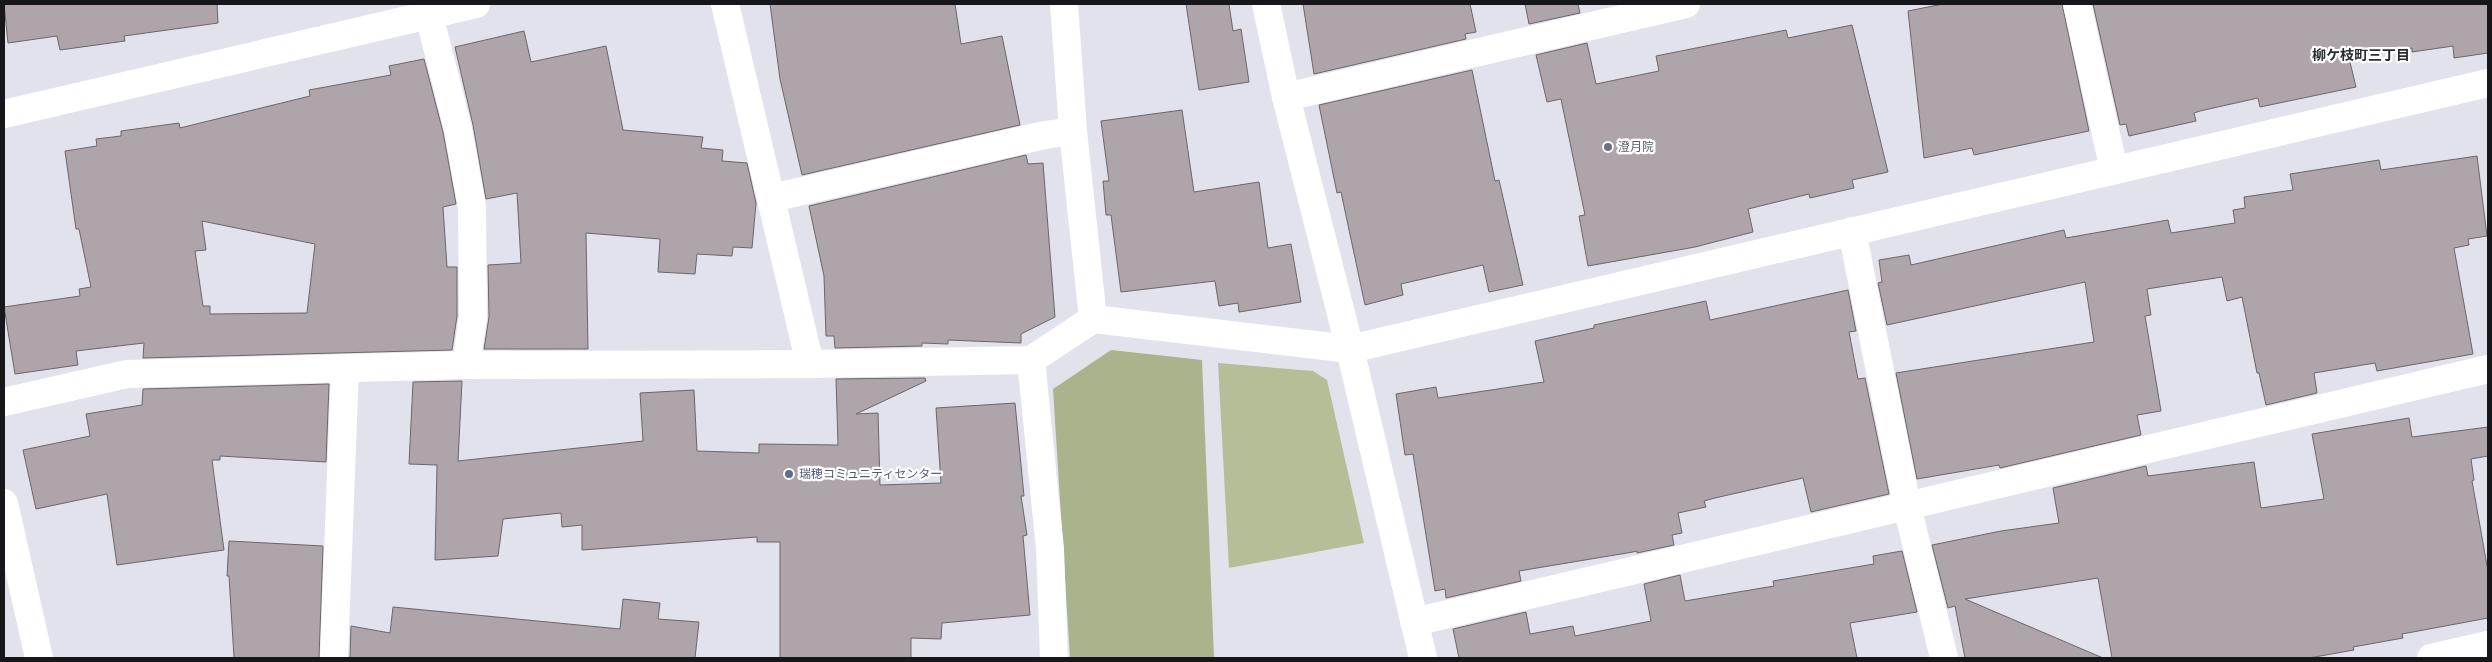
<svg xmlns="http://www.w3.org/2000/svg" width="2492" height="662" viewBox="0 0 2492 662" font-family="'Roboto Serif','Noto Sans JP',serif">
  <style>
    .green { fill: #b5be96 }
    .forest { fill: #aab48c }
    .building { fill: #aea5ab; stroke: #6d656a; fill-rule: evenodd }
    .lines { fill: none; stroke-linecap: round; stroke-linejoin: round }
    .minor { stroke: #fff; stroke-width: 28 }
    .tertiary { stroke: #fff; stroke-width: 28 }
    .worship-dot { fill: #6b7280; stroke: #fff; stroke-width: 2 }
    .service-dot { fill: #5c6f8a; stroke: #fff; stroke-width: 2 }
    .labels { text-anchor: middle; stroke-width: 4.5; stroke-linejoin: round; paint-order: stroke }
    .worship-label { font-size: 12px; fill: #5b616d; stroke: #fff; text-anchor: start }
    .service-label { font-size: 12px; fill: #4e5e75; stroke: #fff; text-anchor: start }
    .neighbourhood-label { font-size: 14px; font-weight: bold; fill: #2b2c33; stroke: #fff }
  </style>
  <rect width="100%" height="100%" fill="#e1e2ec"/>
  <!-- green -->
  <polygon class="green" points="1218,363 1313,371 1327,380 1364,543 1229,568"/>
  <!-- forest -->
  <polygon class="forest" points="1111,350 1202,360 1214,658 1070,658 1053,389"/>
  <!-- building -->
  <g class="building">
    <polygon points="4,4 217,4 218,23 124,36 125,41 60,50 57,36 8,43"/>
    <polygon points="770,4 955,4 961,44 1002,36 1020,125 802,175 780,79"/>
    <polygon points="1186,4 1229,4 1233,31 1241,29 1249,82 1199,90"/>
    <polygon points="1303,4 1470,4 1476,32 1465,34 1466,39 1314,74"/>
    <polygon points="1525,4 1578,4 1580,13 1529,24"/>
    <polygon points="1943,4 2062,4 2089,131 1974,155 1972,148 1924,158 1908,11"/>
    <polygon points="2093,4 2488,4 2488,53 2454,58 2453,46 2412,52 2412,48 2349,58 2356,87 2260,107 2258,98 2200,111 2194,113 2196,121 2129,136 2126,124 2120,125"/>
    <polygon points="1852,25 1888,172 1852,180 1854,188 1810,198 1809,194 1748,209 1753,232 1695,247 1588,266 1579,216 1585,215 1561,99 1547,102 1536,55 1587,43 1596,84 1659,71 1656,56 1786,30 1788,38"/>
    <polygon points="524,31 531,62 606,46 623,130 703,137 701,148 723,150 722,161 747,163 756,203 752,248 733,247 732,256 697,254 695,274 658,272 660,239 586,233 588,349 484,349 489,317 488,265 521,263 517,193 486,199 473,125 455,47"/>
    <path d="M424 59 443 132 456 204 443 207 447 267H457V316L452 350 143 358 144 343 76 351 78 365 15 374 4 307 80 296 79 289 91 287 79 229H76L65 151 97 146 96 139 121 136V131L179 123 180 128 310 96 309 90 391 75 389 66ZM202 221 315 244 307 313 210 314V306H203L195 251 206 250Z"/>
    <polygon points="1472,70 1495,181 1499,180 1523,285 1489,292 1483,265 1401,284 1403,295 1365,305 1341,192 1337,193 1319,105"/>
    <polygon points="1182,110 1194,192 1259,182 1268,248 1291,244 1301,302 1239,312 1238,303 1219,306 1215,281 1121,292 1111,215 1106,215 1103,181 1109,181 1101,121"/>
    <polygon points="1026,155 1028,164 1043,163 1055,317 1021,334 1021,343 948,340 948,344 922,343 922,346 835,348 834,336 826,336 824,276 809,206"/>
    <polygon points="2477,156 2487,236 2468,239 2469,245 2454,248 2473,354 2377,371 2375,363 2314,373 2317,393 2266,405 2259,373 2257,373 2242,297 2227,301 2222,277 2147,289 2151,315 2145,316 2161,411 2137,415 2141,435 2000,468 1999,465 1917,479 1896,373 2094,342 2085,282 1887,325 1878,283 1882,282 1879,260 1909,255 1911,265 2064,230 2066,238 2168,220 2171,233 2235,223 2233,210 2245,208 2244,197 2293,190 2290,174 2379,160 2381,170"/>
    <polygon points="1848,290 1856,331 1849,332 1858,379 1865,378 1889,494 1811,512 1803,478 1715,498 1704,501 1706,507 1678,513 1682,533 1672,535 1674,545 1637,553 1637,551 1633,552 1519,571 1521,581 1446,598 1445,589 1435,591 1413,454 1405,455 1396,394 1436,387 1438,398 1544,382 1535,341 1594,328 1594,325 1706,301 1710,320"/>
    <polygon points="925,378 926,381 856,414 878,413 880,485 941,483 936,408 1015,403 1024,496 1021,496 1027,535 1023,536 1030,615 942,623 941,639 911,638 911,658 780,658 780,542 757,542 757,537 582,550 582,525 562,527 561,513 503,519 498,556 435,560 437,465 409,464 413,382 462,381 458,461 643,441 640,393 694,390 697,451 759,453 759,444 838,445 836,379"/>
    <polygon points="329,384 326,462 220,456 220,460 212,460 224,550 117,565 107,494 36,509 23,450 90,436 86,414 142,405 143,389"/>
    <polygon points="2409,418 2412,437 2488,427 2488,456 2471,459 2474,480 2472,481 2488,571 2488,618 2402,634 2403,638 2353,647 2354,650 2309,658 2112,658 2098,578 1965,599 2103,658 1965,658 1955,606 1948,608 1932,545 2001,531 2059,523 2053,488 2146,466 2148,476 2254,462 2261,508 2324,499 2312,434"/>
    <polygon points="229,541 323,546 319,658 234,658 229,576 227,576"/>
    <polygon points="1902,551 1917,612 1850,623 1857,658 1459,658 1453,629 1526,612 1530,634 1573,626 1575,636 1651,621 1644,584 1680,575 1685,601 1774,586 1773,581 1874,564 1873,556"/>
    <polygon points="623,599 660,603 658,619 699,622 695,658 350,658 351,626 390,633 393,607 620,629"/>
  </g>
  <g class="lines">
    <!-- minor -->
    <g class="minor">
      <polyline points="725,4 810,364"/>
      <polyline points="1064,4 1073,131 1093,319"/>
      <polyline points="1266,4 1286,97 1350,349 1423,658"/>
      <polyline points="2077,4 2114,170"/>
      <polyline points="429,15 458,129 472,207 473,317 466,365"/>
      <polyline points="1286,97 1686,4"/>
      <polyline points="772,198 1045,135 1073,131"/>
      <polyline points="1852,231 1907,506 1944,658"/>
      <polyline points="1031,360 1050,549 1054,658"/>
      <polyline points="4,402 127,374 466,365 810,364 1031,360 1093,319 1350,349 2488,83"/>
      <polyline points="4,503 39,658"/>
      <polyline points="1414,622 2488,369"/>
      <polyline points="334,658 345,368"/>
      <polyline points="2431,658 2488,645"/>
    </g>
    <!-- tertiary -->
    <polyline class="tertiary" points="4,114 476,4"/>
  </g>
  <!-- markers -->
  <circle class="worship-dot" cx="1608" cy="147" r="5"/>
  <circle class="service-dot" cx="789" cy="474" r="5"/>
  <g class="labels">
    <!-- worship labels -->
    <g class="worship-label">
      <text x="1618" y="151">澄月院</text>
    </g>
    <!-- service labels -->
    <g class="service-label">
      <text x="799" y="478">瑞穂コミュニティセンター</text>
    </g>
    <!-- neighbourhood labels -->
    <g class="neighbourhood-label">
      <text x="2361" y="60">柳ケ枝町三丁目</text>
    </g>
  </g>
  <!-- border -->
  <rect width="2492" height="662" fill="none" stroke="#17171b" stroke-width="10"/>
</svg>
